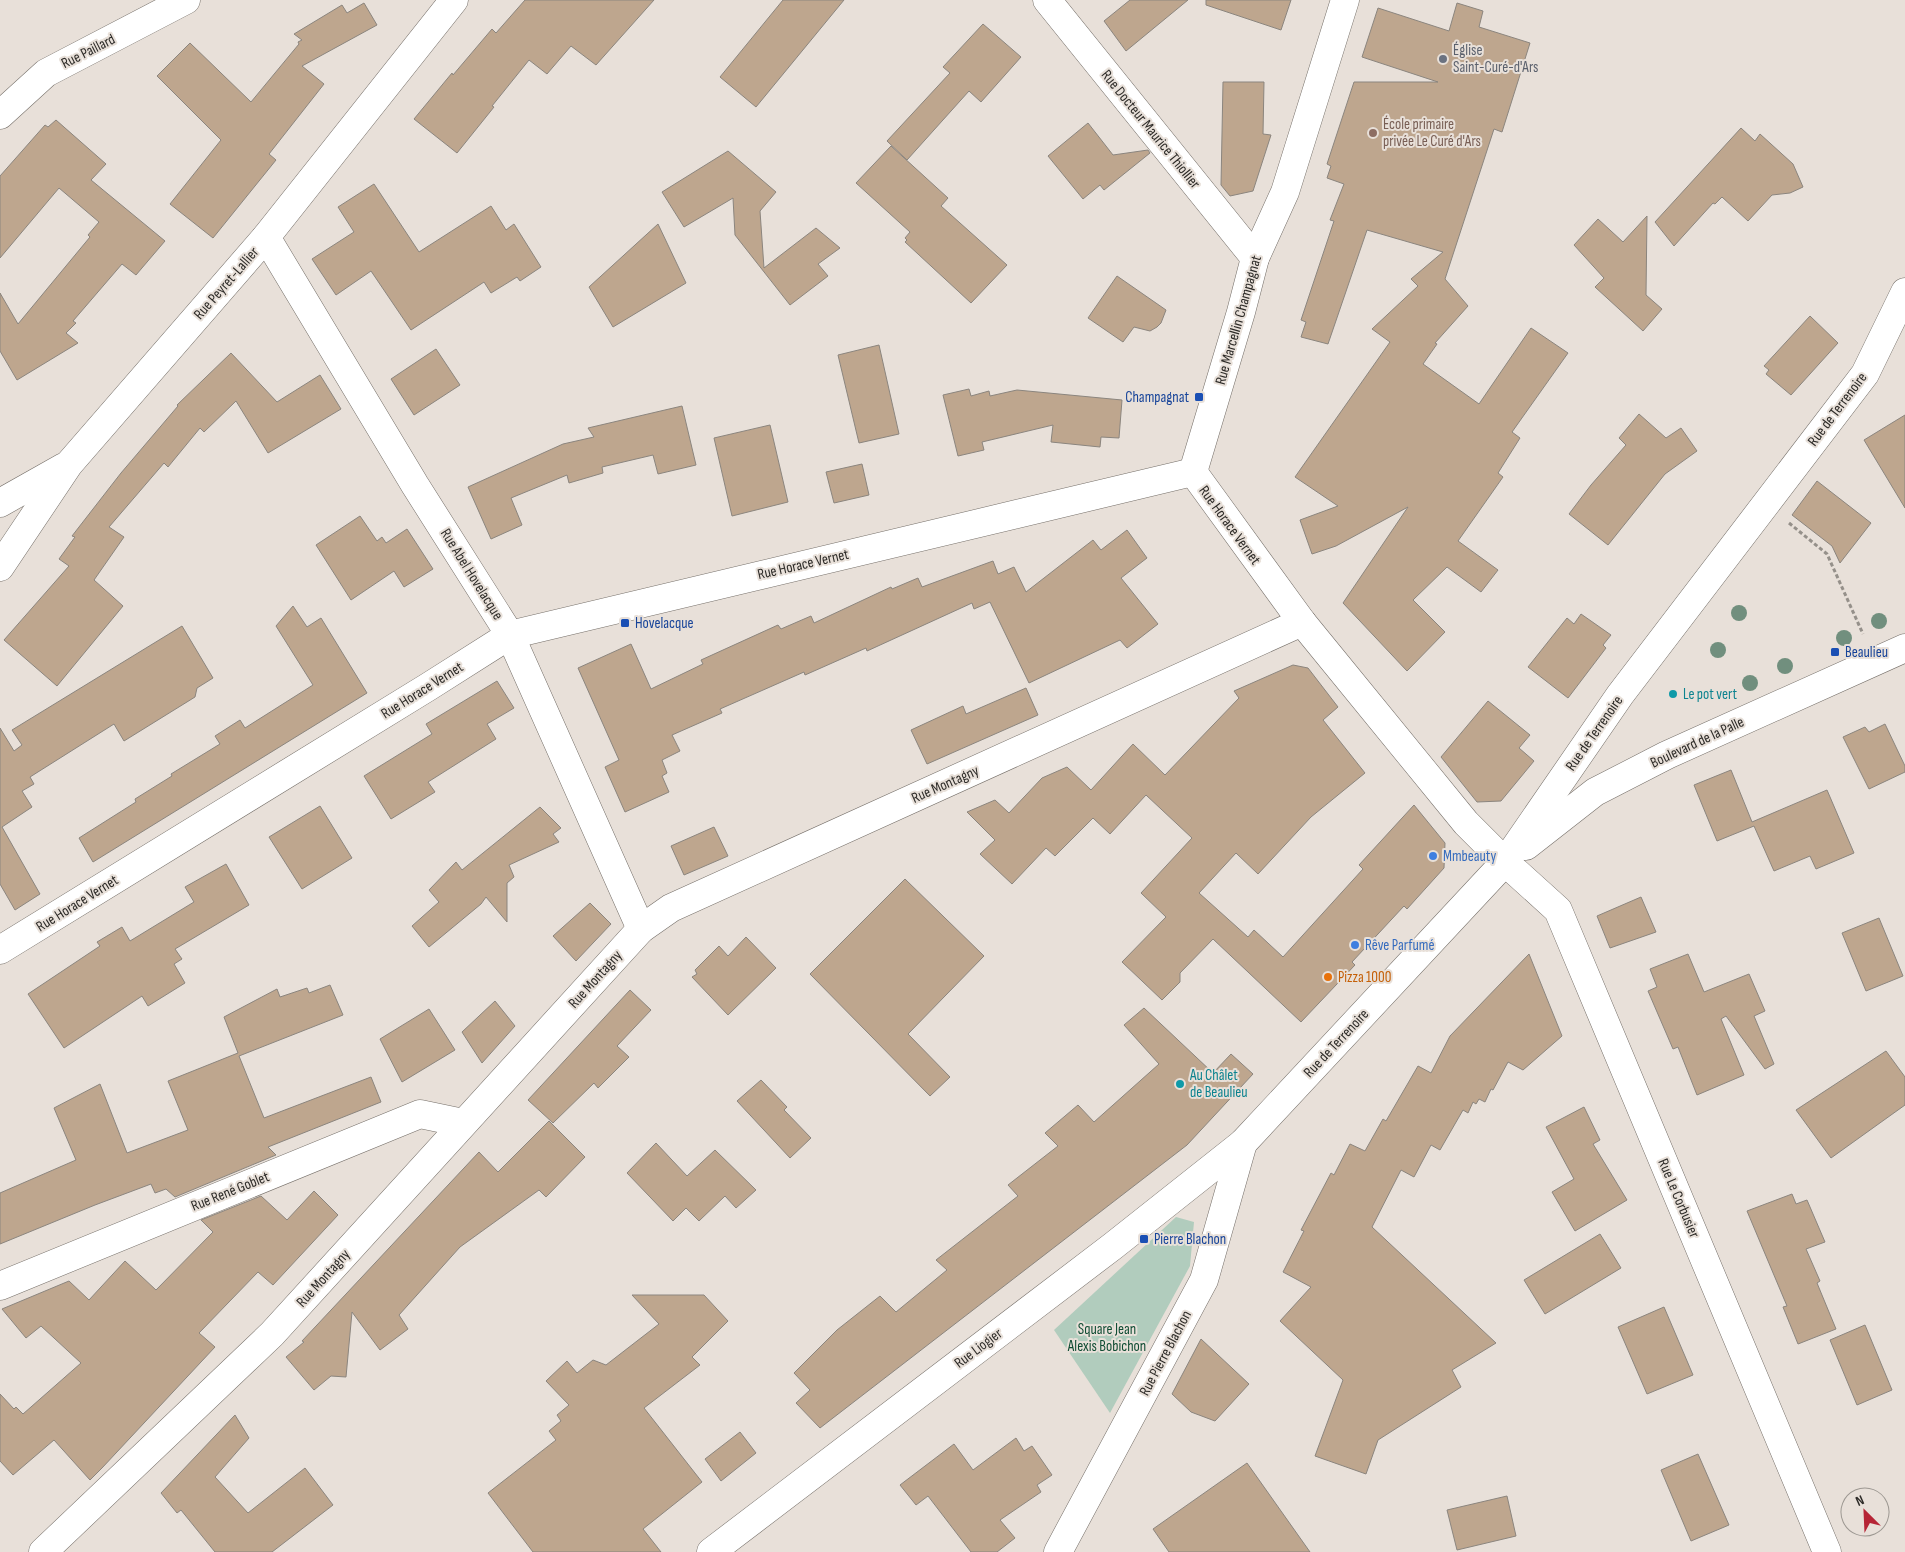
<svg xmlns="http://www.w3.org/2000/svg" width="1905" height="1552" viewBox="0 0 1905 1552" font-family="'Sofia Sans Condensed',sans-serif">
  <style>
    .green { fill: #b1ccbd }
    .building { fill: #bea68e; stroke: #8b857e }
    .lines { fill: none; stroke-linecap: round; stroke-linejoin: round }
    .street-casing { stroke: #756f69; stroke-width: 29 }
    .secondary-casing { stroke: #756f69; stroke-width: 29 }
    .path { stroke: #95908a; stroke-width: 3; stroke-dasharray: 4 2.5; stroke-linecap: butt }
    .street { stroke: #fff; stroke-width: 28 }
    .secondary { stroke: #fff; stroke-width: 28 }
    .tree { fill: #718f7e }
    .worship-dot { fill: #6b7280; stroke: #e8e0d9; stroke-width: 2 }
    .education-dot { fill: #8d6e63; stroke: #e8e0d9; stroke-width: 2 }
    .transit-dot { fill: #1a4fb4; stroke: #e8e0d9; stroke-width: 2 }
    .culture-dot { fill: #0f9aa8; stroke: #e8e0d9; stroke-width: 2 }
    .shop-dot { fill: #3f7fe0; stroke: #e8e0d9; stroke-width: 2 }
    .food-dot { fill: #e8710a; stroke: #e8e0d9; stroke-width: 2 }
    .labels { text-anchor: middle; stroke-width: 4; stroke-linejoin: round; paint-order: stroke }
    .worship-label { font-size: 15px; fill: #5b616d; stroke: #e8e0d9; text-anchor: start }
    .street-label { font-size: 15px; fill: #2d2b28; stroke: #e8e0d9 }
    .education-label { font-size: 15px; fill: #785e54; stroke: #e8e0d9; text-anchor: start }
    .transit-label { font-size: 15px; fill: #164399; stroke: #e8e0d9; text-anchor: start }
    .culture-label { font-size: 15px; fill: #0d838f; stroke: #e8e0d9; text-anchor: start }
    .shop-label { font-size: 15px; fill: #366cbe; stroke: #e8e0d9; text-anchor: start }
    .food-label { font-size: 15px; fill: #c56008; stroke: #e8e0d9; text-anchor: start }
    .park-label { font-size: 15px; fill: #0f4c33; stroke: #e8e0d9 }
  </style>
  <rect width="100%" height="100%" fill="#e8e0d9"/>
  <!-- green -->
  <polygon class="green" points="1176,1217 1194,1222 1190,1266 1110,1413 1054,1330"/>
  <!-- building -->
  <g class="building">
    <polygon points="525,0 654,0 596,65 571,46 547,74 529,60 492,106 494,107 457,153 414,119 452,73 453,75 492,29 496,33"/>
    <polygon points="783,0 844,0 756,107 720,77"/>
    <polygon points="1130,0 1188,0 1126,51 1104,21"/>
    <polygon points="1206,0 1291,0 1281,30 1206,5"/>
    <polygon points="364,3 377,25 302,66 324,84 269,154 276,160 213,238 170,204 221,140 157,76 190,43 251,102 299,44 298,42 302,40 294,34 342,5 347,13"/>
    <polygon points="1457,3 1483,11 1479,27 1530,43 1502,132 1494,129 1445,279 1468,306 1435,343 1437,344 1423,364 1479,404 1531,328 1568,353 1512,432 1520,438 1498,473 1503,477 1458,541 1498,570 1481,592 1447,567 1413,600 1445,632 1407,671 1343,603 1408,507 1336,546 1312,554 1300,520 1338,506 1295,477 1390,342 1372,329 1418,286 1411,279 1443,252 1367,230 1328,344 1301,337 1306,322 1301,320 1334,221 1330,220 1344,184 1327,178 1331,166 1327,164 1354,82 1438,82 1362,57 1378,8 1449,31"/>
    <polygon points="983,24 1021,57 981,102 969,91 907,160 887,141 950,73 943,67"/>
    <polygon points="1223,82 1264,82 1263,134 1271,135 1253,191 1230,196 1221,185"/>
    <polygon points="56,120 106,164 91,180 165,241 136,275 122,264 73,321 76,323 66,333 78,343 17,380 0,351 0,293 18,324 90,237 88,235 99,222 59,188 0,258 0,176 45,125 48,127"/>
    <polygon points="1088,123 1113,155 1148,150 1150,153 1104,190 1100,185 1083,199 1048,156"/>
    <polygon points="1741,128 1755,141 1760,134 1793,164 1803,187 1790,193 1772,195 1748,221 1722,197 1715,204 1713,203 1674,246 1655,222"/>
    <polygon points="891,146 948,198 941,206 1007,265 971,303 905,242 907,240 905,238 910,232 856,183"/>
    <polygon points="728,151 776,192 760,211 764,268 816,228 840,248 818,264 828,276 790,305 735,235 733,198 684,227 662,192"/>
    <polygon points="374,184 419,252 491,206 506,230 514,224 541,267 520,281 517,277 491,293 484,282 411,330 371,271 336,295 312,259 354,232 338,207"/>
    <polygon points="1647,216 1646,295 1662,309 1643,331 1595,287 1604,278 1574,245 1598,219 1623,242"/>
    <polygon points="658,224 686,283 613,327 589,287"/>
    <polygon points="1117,276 1166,310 1161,323 1157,327 1150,331 1134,327 1123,342 1088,318"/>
    <polygon points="1810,316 1838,343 1791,395 1766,374 1769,370 1764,366"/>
    <polygon points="879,345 899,434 859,443 838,355"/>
    <polygon points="436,349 460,385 414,415 391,379"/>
    <polygon points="231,353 277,402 320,375 341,409 268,453 236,401 204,432 200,428 168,467 164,463 109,527 124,537 94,580 123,606 57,686 4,640 69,566 59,559 75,537 72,536 121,473 178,406 177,405"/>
    <polygon points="969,389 971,396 989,391 990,396 1017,390 1122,400 1119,438 1101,437 1100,447 1051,442 1053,425 982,442 984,450 958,456 943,395"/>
    <polygon points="682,406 696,465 658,474 653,455 602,467 603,473 569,483 567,475 511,498 522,525 491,539 468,487 563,444 594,437 588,428"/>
    <polygon points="1639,414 1666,438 1681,428 1697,451 1665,474 1608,545 1569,514 1591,485 1626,445 1619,438"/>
    <polygon points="1905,415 1905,508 1864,440"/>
    <polygon points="770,425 788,502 732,516 714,438"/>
    <polygon points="862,464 869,495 834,503 826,472"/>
    <polygon points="1817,481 1871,523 1840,563 1832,546 1792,515"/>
    <polygon points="360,516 377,541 382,537 386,543 407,529 433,569 404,587 394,571 351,600 316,545"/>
    <polygon points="1127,530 1147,558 1121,578 1158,624 1127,648 1120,640 1029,683 990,602 974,609 972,603 867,651 866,648 805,675 804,672 720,709 722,713 672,735 680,751 662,760 667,773 662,776 669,792 625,812 605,767 619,760 578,668 631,644 651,689 703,664 701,660 778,625 781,629 811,616 814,623 891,587 892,589 918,578 922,587 993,561 998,574 1014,567 1026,592 1093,540 1101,550"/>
    <polygon points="293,606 307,627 321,618 367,693 93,862 79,838 136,802 135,799 172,776 171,774 220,744 215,736 240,720 245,728 313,685 276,626"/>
    <polygon points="1581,614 1611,635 1603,645 1606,648 1568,698 1528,667 1567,618 1574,624"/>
    <polygon points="182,626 213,678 197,688 195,697 124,741 114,724 30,777 34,784 22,791 32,807 2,827 40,894 15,910 0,884 0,728 14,751 22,745 12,730"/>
    <polygon points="1293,665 1308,668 1338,707 1323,720 1365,773 1311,817 1258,874 1236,853 1199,893 1248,937 1254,930 1283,957 1363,869 1359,865 1414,805 1445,843 1444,868 1407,909 1404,906 1352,962 1355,965 1301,1022 1213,939 1180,973 1180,982 1162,1000 1122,962 1166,917 1141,893 1192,838 1146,795 1110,834 1093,818 1055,856 1046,848 1012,884 980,854 995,840 967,812 995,800 1009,813 1042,778 1067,767 1091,790 1133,744 1165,775 1239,698 1234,691"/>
    <polygon points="497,681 514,708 487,724 496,739 428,782 435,792 391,819 364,776 432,734 426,724"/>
    <polygon points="1026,688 1038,715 927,764 911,730 963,706 966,714"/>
    <polygon points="1488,701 1530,735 1519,748 1534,761 1501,801 1477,802 1441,757"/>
    <polygon points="1885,724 1905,766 1905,772 1869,789 1843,737 1865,727 1869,732"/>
    <polygon points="1731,770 1752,822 1827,790 1854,853 1816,869 1810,856 1774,871 1754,826 1717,841 1694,785"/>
    <polygon points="320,806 352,858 302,889 269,837"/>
    <polygon points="540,807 561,828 553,834 559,842 509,865 514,877 507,883 507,922 486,897 481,904 429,947 412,926 439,902 429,890 456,862 462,870"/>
    <polygon points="714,827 728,856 684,875 671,846"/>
    <polygon points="226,864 249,905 175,949 182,959 174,964 185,983 148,1006 142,996 64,1048 28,994 100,946 97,942 122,927 130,941 194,902 185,887"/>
    <polygon points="905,879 984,956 908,1034 950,1077 930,1096 810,974"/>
    <polygon points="1641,897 1656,932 1610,948 1597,916"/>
    <polygon points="590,903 611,924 576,961 553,936"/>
    <polygon points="1879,918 1903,976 1866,991 1842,933"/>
    <polygon points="746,937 776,968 728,1015 692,977 697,974 695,970 719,946 728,956"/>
    <polygon points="1529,954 1562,1036 1523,1070 1508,1062 1493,1090 1491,1089 1485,1102 1479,1099 1476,1104 1473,1102 1468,1113 1463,1110 1440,1150 1431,1145 1414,1177 1401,1170 1372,1227 1496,1343 1452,1370 1461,1387 1378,1440 1366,1474 1315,1456 1343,1380 1280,1321 1311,1287 1283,1272 1304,1231 1301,1230 1331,1173 1334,1175 1350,1144 1365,1151 1383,1119 1386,1121 1418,1066 1431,1073 1450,1036"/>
    <polygon points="1688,954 1704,992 1749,974 1765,1011 1754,1016 1774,1064 1765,1069 1726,1016 1721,1019 1744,1075 1697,1095 1678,1047 1673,1049 1648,991 1657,987 1650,969"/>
    <polygon points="330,985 343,1015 239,1056 264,1118 371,1077 381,1102 268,1147 276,1155 175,1197 166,1189 155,1193 151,1184 95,1205 0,1244 0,1193 76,1160 54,1108 100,1084 127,1153 188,1130 168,1081 238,1053 224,1017 277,989 280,997 307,988 309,993"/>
    <polygon points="630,990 651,1010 617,1046 629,1057 598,1088 594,1083 553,1123 528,1100"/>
    <polygon points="495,1001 515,1026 482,1063 462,1032"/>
    <polygon points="1144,1008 1213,1073 1231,1054 1253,1074 1187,1145 820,1428 796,1403 810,1390 794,1373 837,1330 880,1296 896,1312 947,1270 936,1260 1018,1196 1008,1185 1058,1146 1045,1133 1078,1105 1094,1122 1159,1064 1124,1025"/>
    <polygon points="429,1009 455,1050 402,1082 380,1039"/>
    <polygon points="1886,1051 1905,1077 1905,1105 1831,1158 1796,1110"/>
    <polygon points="761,1080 787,1107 784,1110 811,1138 790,1158 737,1101"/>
    <polygon points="1584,1107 1600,1140 1593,1144 1627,1200 1575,1231 1552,1192 1574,1179 1546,1127"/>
    <polygon points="549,1121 585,1157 546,1197 539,1190 460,1247 399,1315 408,1329 380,1350 352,1312 346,1377 331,1376 314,1390 286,1357 304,1342 302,1341 479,1152 498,1172"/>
    <polygon points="656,1143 687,1176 715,1150 756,1190 736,1208 725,1196 699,1221 686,1208 673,1221 627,1173"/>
    <polygon points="314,1191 338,1215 273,1285 258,1272 199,1333 215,1347 102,1468 90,1480 54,1440 13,1475 0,1461 0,1394 14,1409 16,1407 23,1414 81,1363 41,1326 26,1338 2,1309 69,1281 89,1300 125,1261 156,1290 213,1232 201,1220 261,1196 287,1220"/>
    <polygon points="1792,1194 1796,1204 1807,1200 1825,1242 1806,1249 1820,1281 1817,1283 1836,1329 1798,1344 1783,1307 1787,1306 1747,1211"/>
    <polygon points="1600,1234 1621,1268 1545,1314 1524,1280"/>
    <polygon points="632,1295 704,1295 728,1321 692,1357 700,1365 644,1408 702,1482 643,1529 661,1552 533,1552 488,1493 556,1440 549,1431 561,1421 557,1415 569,1405 546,1381 567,1361 577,1373 593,1360 606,1365 659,1324"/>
    <polygon points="1664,1307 1693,1375 1647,1394 1618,1327"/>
    <polygon points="1865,1325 1892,1390 1857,1405 1830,1340"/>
    <polygon points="1201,1339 1249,1384 1215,1421 1191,1412 1172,1394"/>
    <polygon points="235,1415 249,1438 215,1477 248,1513 305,1468 333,1505 272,1552 215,1552 181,1510 177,1513 161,1493"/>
    <polygon points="740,1432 756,1453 721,1481 705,1459"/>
    <polygon points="1016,1438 1024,1451 1032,1446 1052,1475 1037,1485 1041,1492 1000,1520 1015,1538 997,1552 971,1552 928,1496 916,1505 900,1485 954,1444 973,1470"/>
    <polygon points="1698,1454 1729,1525 1691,1541 1661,1470"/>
    <polygon points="1247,1463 1310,1552 1169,1552 1153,1529"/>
    <polygon points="1507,1496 1516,1536 1457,1550 1447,1510"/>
  </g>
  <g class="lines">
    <defs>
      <g id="street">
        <polyline points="1047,0 1255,258"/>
        <polyline points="0,115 46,73 186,0"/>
        <polyline points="266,237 415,485 510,635 641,929"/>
        <polyline points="1193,472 1302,622 1466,823 1505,862 1558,910 1827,1552"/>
        <polyline points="1193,472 1241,312 1255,258 1285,192 1345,0"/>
        <polyline points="0,503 64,467"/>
        <polyline points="0,567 69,464 266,237 454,0"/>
        <polyline points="0,950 428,687 510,635 1193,472"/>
        <polyline points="0,1286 420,1114 463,1123"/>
        <polyline points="43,1552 272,1334 641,929 671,908 1302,622"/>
        <polyline points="1058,1552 1204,1280 1243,1143"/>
      </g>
      <g id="secondary">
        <polyline points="1526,846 1595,792 1667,755 1905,648"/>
        <polyline points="711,1552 1113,1246 1243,1143 1505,862 1620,695 1865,374 1905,292"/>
      </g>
    </defs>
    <!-- street casing -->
    <use href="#street" class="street-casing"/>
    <!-- secondary casing -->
    <use href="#secondary" class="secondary-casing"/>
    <!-- path -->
    <polyline class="path" points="1789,523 1827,554 1863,634"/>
    <!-- street -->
    <use href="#street" class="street"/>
    <!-- secondary -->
    <use href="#secondary" class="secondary"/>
  </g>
  <!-- trees -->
  <g class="tree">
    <circle cx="1739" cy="613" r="8"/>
    <circle cx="1879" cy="621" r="8"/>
    <circle cx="1844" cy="638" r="8"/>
    <circle cx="1718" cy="650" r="8"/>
    <circle cx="1785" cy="666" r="8"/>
    <circle cx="1750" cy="683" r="8"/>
  </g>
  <!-- markers -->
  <circle class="worship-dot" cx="1443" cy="59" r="5"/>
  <circle class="education-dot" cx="1373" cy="133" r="5"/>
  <g class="transit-dot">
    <rect x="1194" y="392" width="10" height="10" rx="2.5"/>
    <rect x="620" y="618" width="10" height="10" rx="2.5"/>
    <rect x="1830" y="647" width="10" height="10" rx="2.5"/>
    <rect x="1139" y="1234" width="10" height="10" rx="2.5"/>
  </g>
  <g class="culture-dot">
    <circle cx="1673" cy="694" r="5"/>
    <circle cx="1180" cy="1084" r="5"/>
  </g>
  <g class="shop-dot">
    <circle cx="1433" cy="856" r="5"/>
    <circle cx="1355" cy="945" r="5"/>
  </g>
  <circle class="food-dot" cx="1328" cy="977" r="5"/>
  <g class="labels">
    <!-- worship labels -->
    <g class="worship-label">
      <text x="1453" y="55">Église<tspan x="1453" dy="17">Saint-Curé-d'Ars</tspan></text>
    </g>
    <!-- street labels -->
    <g class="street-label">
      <text transform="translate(88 51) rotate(-27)" y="5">Rue Paillard</text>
      <text transform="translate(1151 129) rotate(51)" y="5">Rue Docteur Maurice Thiollier</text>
      <text transform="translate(226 283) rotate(-49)" y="5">Rue Peyret-Lallier</text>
      <text transform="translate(1238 320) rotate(-74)" y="5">Rue Marcellin Champagnat</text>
      <text transform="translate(1837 409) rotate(-53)" y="5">Rue de Terrenoire</text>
      <text transform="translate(1230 525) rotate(54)" y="5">Rue Horace Vernet</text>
      <text transform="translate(803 564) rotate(-13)" y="5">Rue Horace Vernet</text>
      <text transform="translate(472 574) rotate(58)" y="5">Rue Abel Hovelacque</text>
      <text transform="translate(422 690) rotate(-32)" y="5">Rue Horace Vernet</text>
      <text transform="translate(1594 733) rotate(-55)" y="5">Rue de Terrenoire</text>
      <text transform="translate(1697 742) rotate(-25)" y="5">Boulevard de la Palle</text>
      <text transform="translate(945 784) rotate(-24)" y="5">Rue Montagny</text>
      <text transform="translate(77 903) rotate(-32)" y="5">Rue Horace Vernet</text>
      <text transform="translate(595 979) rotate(-48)" y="5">Rue Montagny</text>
      <text transform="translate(1336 1043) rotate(-47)" y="5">Rue de Terrenoire</text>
      <text transform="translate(230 1191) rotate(-22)" y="5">Rue René Goblet</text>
      <text transform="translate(1679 1198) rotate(67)" y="5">Rue Le Corbusier</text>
      <text transform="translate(323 1278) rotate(-48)" y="5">Rue Montagny</text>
      <text transform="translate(978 1348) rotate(-37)" y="5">Rue Liogier</text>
      <text transform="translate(1165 1353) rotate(-62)" y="5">Rue Pierre Blachon</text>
    </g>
    <!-- education labels -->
    <g class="education-label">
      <text x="1383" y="129">École primaire<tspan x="1383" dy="17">privée Le Curé d'Ars</tspan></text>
    </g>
    <!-- transit labels -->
    <g class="transit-label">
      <text x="1189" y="402" text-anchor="end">Champagnat</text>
      <text x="635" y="628">Hovelacque</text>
      <text x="1845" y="657">Beaulieu</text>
      <text x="1154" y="1244">Pierre Blachon</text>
    </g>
    <!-- culture labels -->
    <g class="culture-label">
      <text x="1683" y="699">Le pot vert</text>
      <text x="1190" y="1080">Au Châlet<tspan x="1190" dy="17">de Beaulieu</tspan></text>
    </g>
    <!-- shop labels -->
    <g class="shop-label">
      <text x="1443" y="861">Mmbeauty</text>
      <text x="1365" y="950">Rêve Parfumé</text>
    </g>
    <!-- food labels -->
    <g class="food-label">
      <text x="1338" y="982">Pizza 1000</text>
    </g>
    <!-- park labels -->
    <g class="park-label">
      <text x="1107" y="1334">Square Jean<tspan x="1107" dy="17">Alexis Bobichon</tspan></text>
    </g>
  </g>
  <!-- north arrow -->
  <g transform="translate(1865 1512) rotate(336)"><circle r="24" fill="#e8e0d9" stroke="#9d9892"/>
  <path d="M0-4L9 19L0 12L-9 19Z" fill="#b62536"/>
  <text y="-8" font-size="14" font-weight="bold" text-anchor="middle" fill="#2d2b28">N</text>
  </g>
</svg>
